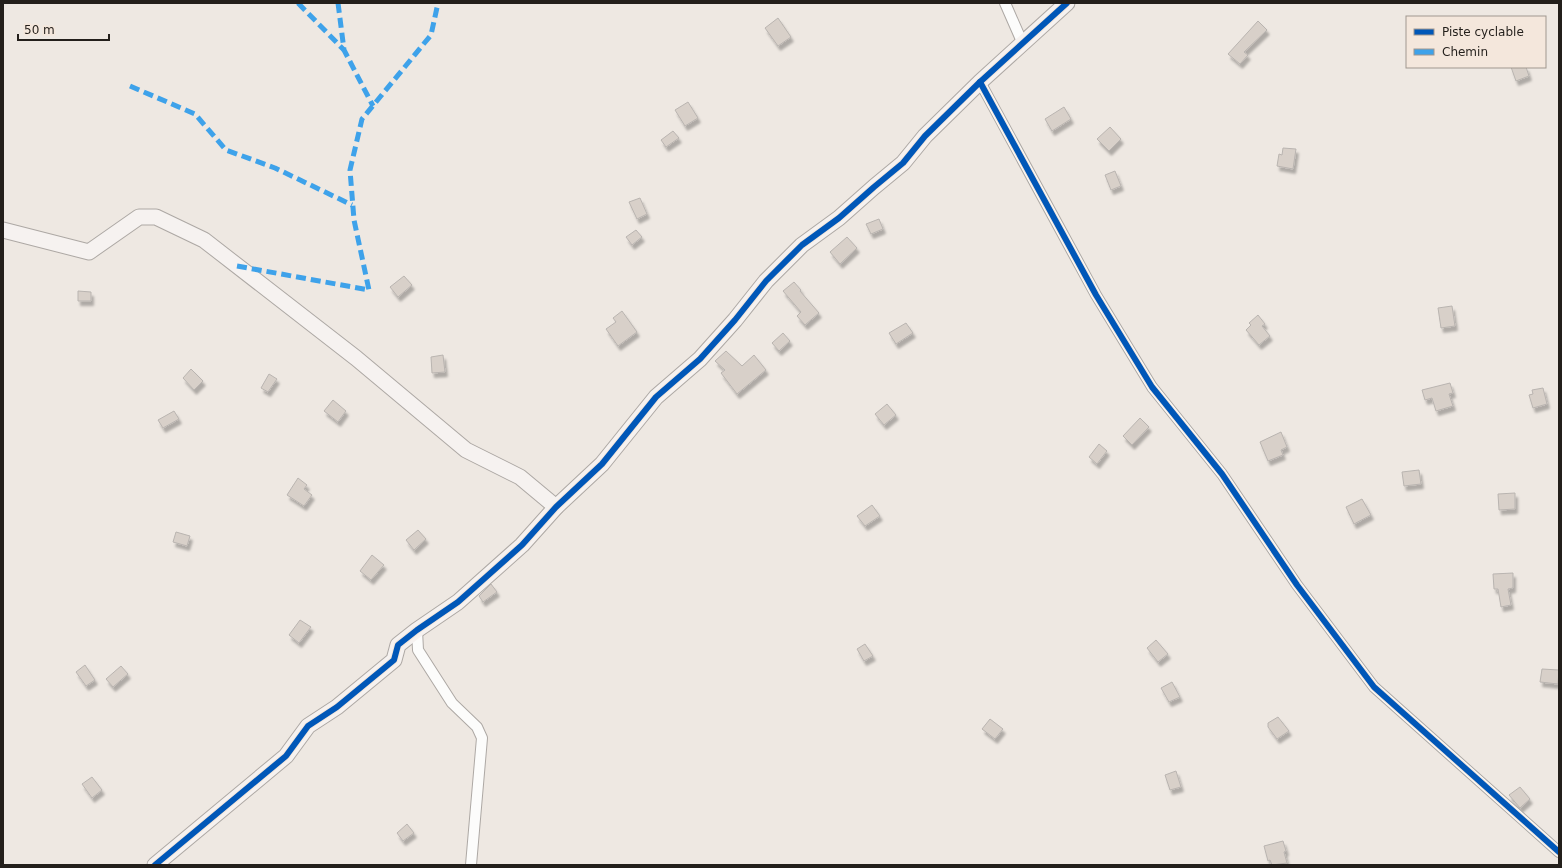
<svg xmlns="http://www.w3.org/2000/svg" width="1562" height="868" viewBox="0 0 1562 868" font-family="'DejaVu Sans',sans-serif">
  <style>
    .building { fill: #d8d0c9; stroke: #b9b4b0; filter: url(#shadow) }
    .lines { fill: none; stroke-linecap: round; stroke-linejoin: round }
    .street-casing { stroke: #ada8a4; stroke-width: 12 }
    .secondary-casing { stroke: #ada8a4; stroke-width: 17 }
    .street { stroke: #fcfcfb; stroke-width: 10 }
    .secondary { stroke: #f6f2f0; stroke-width: 15 }
    .quiet { stroke: #3ea2ea; stroke-width: 5; stroke-dasharray: 10 5; stroke-linecap: butt }
    .cycleway-casing { stroke: #f4e7dc; stroke-width: 8 }
    .cycleway { stroke: #0057b8; stroke-width: 6 }
  </style>
  <defs>
    <filter id="shadow"><feDropShadow dx="2.5" dy="4.5" stdDeviation="1" flood-color="#0004"/></filter>
  </defs>
  <rect width="100%" height="100%" fill="#eee8e2"/>
  <!-- building -->
  <g class="building">
    <polygon points="778,18 791,37 778,46 765,28"/>
    <polygon points="1258,21 1267,30 1244,52 1248,55 1240,64 1228,54"/>
    <polygon points="1511,67 1526,67 1529,76 1516,81"/>
    <polygon points="688,102 698,118 685,126 675,110"/>
    <polygon points="1064,107 1071,119 1052,131 1045,119"/>
    <polygon points="1110,127 1121,139 1109,151 1097,139"/>
    <polygon points="673,131 679,138 666,147 661,140"/>
    <polygon points="1283,148 1296,149 1293,169 1277,166 1279,154 1282,155"/>
    <polygon points="1115,171 1121,186 1111,190 1105,175"/>
    <polygon points="640,198 647,214 637,219 629,202"/>
    <polygon points="879,219 883,229 871,234 866,224"/>
    <polygon points="636,230 642,237 632,245 626,237"/>
    <polygon points="847,237 857,248 840,264 830,252"/>
    <polygon points="404,276 412,285 398,297 390,287"/>
    <polygon points="794,282 801,290 800,291 819,313 805,325 797,316 801,312 783,291"/>
    <polygon points="78,291 91,292 91,301 78,301"/>
    <polygon points="1452,306 1455,326 1441,328 1438,308"/>
    <polygon points="622,311 637,332 618,346 606,329 616,322 613,318"/>
    <polygon points="1258,315 1265,324 1262,326 1270,336 1259,345 1246,330 1251,325 1249,323"/>
    <polygon points="906,323 913,333 896,344 889,333"/>
    <polygon points="783,333 790,341 779,351 772,343"/>
    <polygon points="726,351 742,366 754,355 766,370 737,394 721,373 725,370 715,361"/>
    <polygon points="443,355 445,372 432,373 431,357"/>
    <polygon points="191,369 203,381 194,390 183,378"/>
    <polygon points="269,374 277,379 268,392 261,388"/>
    <polygon points="1450,383 1453,393 1449,394 1453,406 1436,411 1432,398 1425,400 1422,390"/>
    <polygon points="1543,388 1547,404 1533,408 1529,395 1533,394 1532,390"/>
    <polygon points="333,400 346,411 338,422 324,411"/>
    <polygon points="887,404 896,415 884,425 875,414"/>
    <polygon points="174,411 179,419 163,428 158,420"/>
    <polygon points="1140,418 1149,427 1132,445 1123,436"/>
    <polygon points="1281,432 1287,447 1281,450 1283,455 1268,461 1260,442"/>
    <polygon points="1099,444 1107,451 1097,464 1089,457"/>
    <polygon points="1419,470 1421,484 1404,486 1402,472"/>
    <polygon points="298,478 307,485 304,489 312,495 304,506 287,495"/>
    <polygon points="1515,493 1515,509 1499,510 1498,494"/>
    <polygon points="1362,499 1371,515 1354,524 1346,507"/>
    <polygon points="872,505 880,516 865,526 857,516"/>
    <polygon points="418,530 426,539 414,550 406,540"/>
    <polygon points="176,532 190,536 187,546 173,542"/>
    <polygon points="372,555 384,565 371,580 360,571"/>
    <polygon points="1513,573 1513,588 1508,589 1511,605 1501,607 1498,589 1494,589 1493,574"/>
    <polygon points="491,584 497,592 483,602 479,596"/>
    <polygon points="300,620 311,627 299,643 289,635"/>
    <polygon points="1156,640 1168,654 1158,662 1147,648"/>
    <polygon points="865,644 873,656 864,661 857,649"/>
    <polygon points="85,665 95,680 86,686 76,672"/>
    <polygon points="121,666 128,674 113,687 106,679"/>
    <polygon points="1542,669 1559,670 1558,684 1540,682"/>
    <polygon points="1172,682 1180,697 1169,702 1161,688"/>
    <polygon points="1278,717 1289,731 1277,739 1268,727 1268,723"/>
    <polygon points="990,719 1003,729 995,739 982,729"/>
    <polygon points="1176,771 1181,787 1170,790 1165,775"/>
    <polygon points="92,777 102,790 92,798 82,784"/>
    <polygon points="1520,787 1530,799 1520,808 1509,795"/>
    <polygon points="407,824 414,833 403,841 397,833"/>
    <polygon points="1283,841 1286,851 1284,852 1287,863 1272,865 1270,860 1268,861 1264,846"/>
  </g>
  <g class="lines">
    <defs>
      <g id="street">
        <polyline points="1005,3 1023,44"/>
        <polyline points="980,82 1096,295 1152,387 1222,474 1297,585 1374,687 1559,852"/>
        <polyline points="417,630 418,650 452,703 477,727 482,738 471,865"/>
      </g>
      <g id="secondary">
        <polyline points="3,230 89,252 139,217 156,217 204,240 356,358 466,450 520,477 556,507"/>
        <polyline points="155,865 286,756 308,726 337,707 394,660 398,645 417,630 458,602 522,545 556,507 602,464 656,397 700,359 735,320 766,281 802,245 839,218 874,187 903,163 925,136 980,82 1067,3"/>
      </g>
    </defs>
    <!-- street casing -->
    <use href="#street" class="street-casing"/>
    <!-- secondary casing -->
    <use href="#secondary" class="secondary-casing"/>
    <!-- street -->
    <use href="#street" class="street"/>
    <!-- secondary -->
    <use href="#secondary" class="secondary"/>
    <!-- quiet -->
    <g class="quiet">
      <polyline points="298,3 344,50"/>
      <polyline points="338,3 344,50 373,106"/>
      <polyline points="130,86 195,114 226,150 275,168 352,205"/>
      <polyline points="237,266 369,290 354,220 350,170 362,119 431,35 438,3"/>
    </g>
    <defs>
      <g id="cycleway">
        <polyline points="980,82 1096,295 1152,387 1222,474 1297,585 1374,687 1559,852"/>
        <polyline points="155,865 286,756 308,726 337,707 394,660 398,645 417,630 458,602 522,545 556,507 602,464 656,397 700,359 735,320 766,281 802,245 839,218 874,187 903,163 925,136 980,82 1067,3"/>
      </g>
    </defs>
    <!-- cycleway casing -->
    <use href="#cycleway" class="cycleway-casing"/>
    <!-- cycleway -->
    <use href="#cycleway" class="cycleway"/>
  </g>
  <!-- border -->
  <rect width="1562" height="868" fill="none" stroke="#231f1b" stroke-width="8"/>
  <!-- legend -->
  <rect x="1406" y="16" width="140" height="52" fill="#f4e7dc" stroke="#a0978f"/>
  <rect x="1414" y="29" width="20" height="6" fill="#0057b8" stroke="#a0978f"/>
  <text x="1442" y="36" font-size="12" fill="#231f1b">Piste cyclable</text>
  <rect x="1414" y="49" width="20" height="6" fill="#3ea2ea" stroke="#a0978f"/>
  <text x="1442" y="56" font-size="12" fill="#231f1b">Chemin</text>
  <!-- scale -->
  <path d="M18 34v6h91v-6" fill="none" stroke="#231f1b" stroke-width="2"/>
  <text x="24" y="34" font-size="12" fill="#231f1b" stroke="#f4e7dc" stroke-width="3" paint-order="stroke">50 m</text>
</svg>
